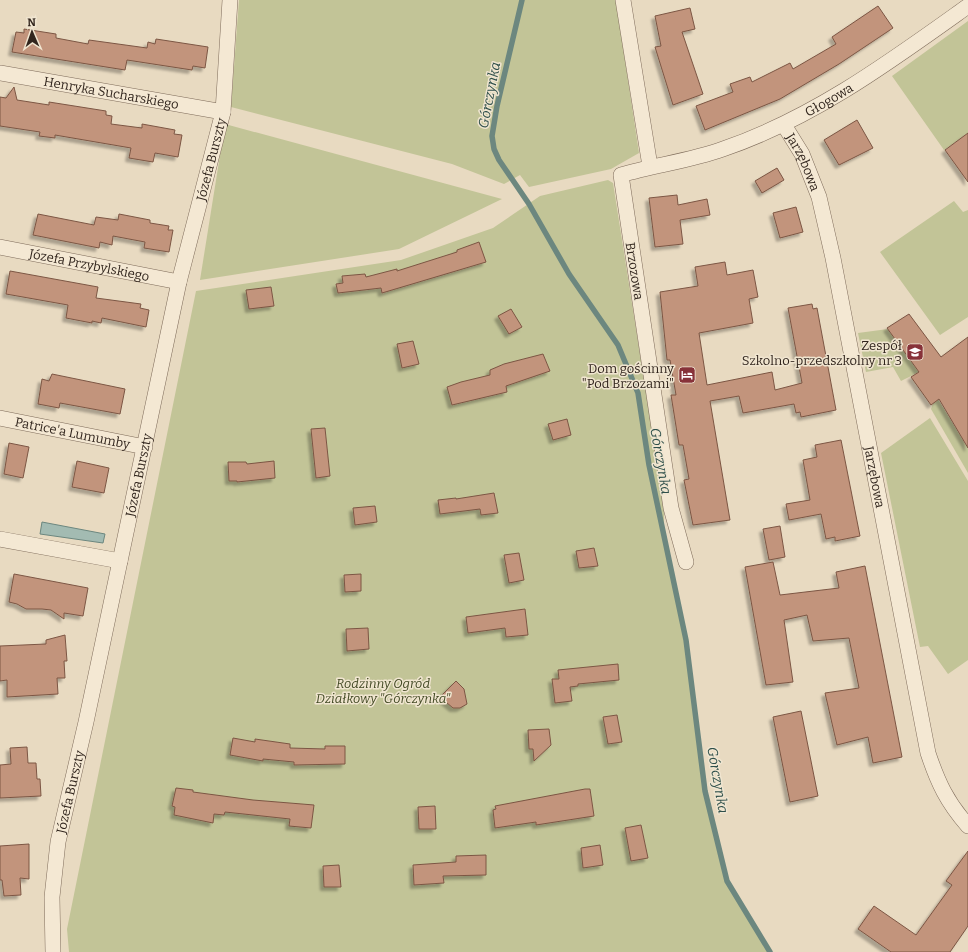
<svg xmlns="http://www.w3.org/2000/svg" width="968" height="952" viewBox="0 0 968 952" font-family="Bitter,serif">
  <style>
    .green { fill: #c2c497 }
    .water { fill: #a3bbb2; stroke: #6c877f }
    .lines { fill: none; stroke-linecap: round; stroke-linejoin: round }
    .stream { stroke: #6c877f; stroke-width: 5.5 }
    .building { fill: #c2947b; stroke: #7c5644; filter: url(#shadow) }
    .minor-casing { stroke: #7f6c5b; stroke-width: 16 }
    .minor { stroke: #f4e8d3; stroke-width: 15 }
    .labels { text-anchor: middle; stroke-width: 3; stroke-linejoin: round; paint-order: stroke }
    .street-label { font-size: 13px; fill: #31251d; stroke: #f0e5d0 }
    .poi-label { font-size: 13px; fill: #31251d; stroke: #f0e5d0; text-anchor: end }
    .park-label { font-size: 13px; font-style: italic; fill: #444b26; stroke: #f0e5d0 }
    .water-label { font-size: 14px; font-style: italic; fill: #2e4f4a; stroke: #f0e5d0 }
  </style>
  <defs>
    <filter id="shadow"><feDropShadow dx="-3.5" dy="3.5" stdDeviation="1" flood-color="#0004"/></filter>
  </defs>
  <rect width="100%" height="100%" fill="#e8dac1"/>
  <!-- green -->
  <g class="green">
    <polygon points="239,0 616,0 639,153 611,169 529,187 520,175 504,184 452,164 231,107"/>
    <polygon points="968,21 968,135 967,134 944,150 892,76"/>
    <polygon points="225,124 502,199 399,249 200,280"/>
    <polygon points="608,180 613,183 664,506 664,537 686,640 705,791 727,881 770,952 69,952 67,929 196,291 401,260 493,228 540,196"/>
    <polygon points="954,201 963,212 968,210 968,317 940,335 880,252"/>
    <polygon points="888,329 919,372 901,381 893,367 866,372 858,333"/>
    <polygon points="938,399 968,448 968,473 931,409 933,403"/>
    <polygon points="930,418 968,481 968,660 948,674 928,646 920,647 881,453"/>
  </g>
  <!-- water -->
  <polygon class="water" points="42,522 105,534 103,543 40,534"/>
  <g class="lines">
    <!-- stream -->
    <polyline class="stream" points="522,0 497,106 492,136 494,149 499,160 529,204 569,274 618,345 638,393 649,465 686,640 705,791 727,881 770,952"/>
  </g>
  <!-- building -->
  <g class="building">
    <polygon points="878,6 893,28 839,64 780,99 705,130 696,106 733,92 730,84 750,77 752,82 790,63 793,69 836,44 832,37"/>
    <polygon points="690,8 695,29 682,32 703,94 673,105 655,47 661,46 655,16"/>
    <polygon points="24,29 56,34 56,38 88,44 89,40 147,48 148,42 155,44 156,39 208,47 205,68 193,66 192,70 127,60 125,70 12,52 16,32 24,33"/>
    <polygon points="14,87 17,100 49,105 49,102 106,111 106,115 112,116 111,124 142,128 142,124 175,130 174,134 182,135 178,157 155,153 153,162 129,158 131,148 55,135 55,138 39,136 40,132 0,126 0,97 6,98"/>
    <polygon points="857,120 873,148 839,165 824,140"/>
    <polygon points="968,133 968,182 945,150"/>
    <polygon points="777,168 784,180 762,193 755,181"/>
    <polygon points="677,195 678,205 707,199 710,215 680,220 683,244 655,247 649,198"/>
    <polygon points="796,207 803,232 780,238 773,213"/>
    <polygon points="38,214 94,225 96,217 118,220 119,214 150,220 150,223 169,226 168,230 173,230 169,252 144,248 145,242 113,236 112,245 100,242 99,248 33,235"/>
    <polygon points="479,242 486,262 382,293 381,288 338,293 336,284 343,283 342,276 365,274 366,277 397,269 397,271 457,252 457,250"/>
    <polygon points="725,262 727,275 753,270 758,297 749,299 753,323 699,333 707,385 772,372 775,390 802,383 788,308 812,304 813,309 817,308 836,410 801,417 800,412 796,413 794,404 743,413 739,396 710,401 730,520 693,525 684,480 689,479 683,445 679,445 671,395 676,395 670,360 667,360 660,292 698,286 695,267"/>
    <polygon points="10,271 98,287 96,298 141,304 140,308 149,310 146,327 102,318 101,323 92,321 92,323 66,318 68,305 6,294"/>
    <polygon points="271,287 274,306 249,309 246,290"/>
    <polygon points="511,309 522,327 509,334 498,316"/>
    <polygon points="909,314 941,357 968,337 968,448 939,399 931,405 911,377 919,372 887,328"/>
    <polygon points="413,341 419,364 402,368 397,344"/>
    <polygon points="543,354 550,371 506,386 507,392 452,405 447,387 461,382 490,375 490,370 504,364"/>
    <polygon points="52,374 125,389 120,414 60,403 59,408 38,404 42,379 49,381"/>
    <polygon points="567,419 571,435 553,440 548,424"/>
    <polygon points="325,428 330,476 316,478 311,429"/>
    <polygon points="841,440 860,536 835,541 835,537 826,539 821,514 789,520 786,504 810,500 803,460 817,457 815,445"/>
    <polygon points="9,443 29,447 23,478 4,474"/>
    <polygon points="77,461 109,468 104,493 72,487"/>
    <polygon points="274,461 275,478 237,482 237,481 229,481 228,462 246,462 247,464"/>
    <polygon points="494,493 498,513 481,515 480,509 440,514 438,500 456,498 456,499"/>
    <polygon points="375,506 377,522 355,525 353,508"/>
    <polygon points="780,526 785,557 769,560 763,529"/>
    <polygon points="594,548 598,566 579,568 576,551"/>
    <polygon points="519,553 524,580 509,583 504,555"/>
    <polygon points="773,562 780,595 839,588 836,572 865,566 902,757 873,763 868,737 837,745 825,693 859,688 849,638 813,641 807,615 784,620 793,682 766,685 745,567"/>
    <polygon points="14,574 88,588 83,616 64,613 64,619 51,610 42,609 26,609 17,604 9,602"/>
    <polygon points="361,574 361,591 345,592 344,575"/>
    <polygon points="525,609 528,635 506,637 505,628 468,633 466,617"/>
    <polygon points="368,628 369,649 347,651 346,629"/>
    <polygon points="65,635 67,661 64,661 65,678 57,678 58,694 7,697 7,680 0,681 0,646 46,644 46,640"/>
    <polygon points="618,664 619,680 578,684 578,686 570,687 572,701 555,703 552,679 559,679 558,670"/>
    <polygon points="456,681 464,689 467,704 460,708 453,708 440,697"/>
    <polygon points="801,711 818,796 790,802 773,717"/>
    <polygon points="617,715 622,742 608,744 603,717"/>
    <polygon points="549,729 551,745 534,761 533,749 529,749 528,730"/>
    <polygon points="233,738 255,742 255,739 290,744 290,748 325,749 325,746 345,746 345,764 294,765 294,762 263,759 263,761 230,755"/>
    <polygon points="27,747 28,763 36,763 37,779 40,779 41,796 0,798 0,765 11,764 10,748"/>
    <polygon points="176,788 193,790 193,792 253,800 314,805 311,828 289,826 290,819 225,812 224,815 214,814 213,823 174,815 175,807 172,806"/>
    <polygon points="585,789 590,789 594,816 536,825 536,822 495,828 493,810 496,809 495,806"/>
    <polygon points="435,806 436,829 419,829 418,807"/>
    <polygon points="641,825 648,858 631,861 625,828"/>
    <polygon points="29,844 29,879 20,878 21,895 4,896 2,880 0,880 0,846"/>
    <polygon points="600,845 603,865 583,868 581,848"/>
    <polygon points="968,851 968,926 950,952 891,952 858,929 874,906 916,935 952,885 946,881"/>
    <polygon points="486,855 486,875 443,876 444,883 414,885 413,865 456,862 456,856"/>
    <polygon points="339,865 341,887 324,887 323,866"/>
  </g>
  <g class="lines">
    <defs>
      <g id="minor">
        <polyline points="623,0 650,166"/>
        <path id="s1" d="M0 73 223 112"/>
        <path id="s2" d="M784 125 802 154 819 197 833 258 928 753C938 783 947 802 968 826"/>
        <path id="s3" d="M0 247 179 282"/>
        <path id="s4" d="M0 418 145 447"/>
        <polyline points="0,539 120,561"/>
        <path id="s5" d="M686 562 671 508 621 175C654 165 690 161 723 149 814 118 891 61 968 6"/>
        <path id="s6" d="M53 952 52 897 58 842 86 722 179 282 223 112 230 0"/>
      </g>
    </defs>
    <!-- minor casing -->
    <use href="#minor" class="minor-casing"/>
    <!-- minor -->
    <use href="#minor" class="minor"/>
  </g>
  <!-- icons -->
  <defs>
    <symbol id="school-square" viewBox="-11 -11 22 22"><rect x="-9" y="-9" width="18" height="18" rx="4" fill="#873239" stroke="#f0e5d0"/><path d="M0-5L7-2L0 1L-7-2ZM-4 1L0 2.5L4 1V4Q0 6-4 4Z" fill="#fff"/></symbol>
    <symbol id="hotel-square" viewBox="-11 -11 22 22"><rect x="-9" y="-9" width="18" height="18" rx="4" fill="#873239" stroke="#f0e5d0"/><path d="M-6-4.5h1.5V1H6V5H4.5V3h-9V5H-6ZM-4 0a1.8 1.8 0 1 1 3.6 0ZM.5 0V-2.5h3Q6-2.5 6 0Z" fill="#fff"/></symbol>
  </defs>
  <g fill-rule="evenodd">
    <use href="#school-square" x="905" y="342" width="20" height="20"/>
    <use href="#hotel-square" x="677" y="365" width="20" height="20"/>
  </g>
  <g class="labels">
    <!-- street labels -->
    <g class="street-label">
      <text dy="5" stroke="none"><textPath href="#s1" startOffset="113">Henryka Sucharskiego</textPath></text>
      <text dy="5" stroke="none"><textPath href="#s5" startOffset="615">Głogowa</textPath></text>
      <text dy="5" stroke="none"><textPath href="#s6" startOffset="810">Józefa Burszty</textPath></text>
      <text dy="5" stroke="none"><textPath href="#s2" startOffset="42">Jarzębowa</textPath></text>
      <text dy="5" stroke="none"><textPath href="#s3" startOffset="91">Józefa Przybylskiego</textPath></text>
      <text transform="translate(635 271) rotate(81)" y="5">Brzozowa</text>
      <text dy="5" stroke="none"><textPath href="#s4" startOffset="74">Patrice'a Lumumby</textPath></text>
      <text dy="5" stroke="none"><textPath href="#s6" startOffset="486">Józefa Burszty</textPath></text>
      <text dy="5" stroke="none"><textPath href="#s2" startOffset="366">Jarzębowa</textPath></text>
      <text dy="5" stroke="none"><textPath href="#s6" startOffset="162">Józefa Burszty</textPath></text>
    </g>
    <!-- poi labels -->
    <g class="poi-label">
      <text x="902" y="350">Zespół<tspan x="902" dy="15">Szkolno-przedszkolny nr 3</tspan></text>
      <text x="674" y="373">Dom gościnny<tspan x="674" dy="15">"Pod Brzozami"</tspan></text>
    </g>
    <!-- park labels -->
    <g class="park-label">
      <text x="383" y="688">Rodzinny Ogród<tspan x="383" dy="15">Działkowy "Górczynka"</tspan></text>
    </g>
    <!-- water labels -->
    <g class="water-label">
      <text transform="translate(489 95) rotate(-79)" y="5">Górczynka</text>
      <text transform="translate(661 461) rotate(80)" y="5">Górczynka</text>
      <text transform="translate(718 780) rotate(80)" y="5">Górczynka</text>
    </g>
  </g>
  <!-- north arrow -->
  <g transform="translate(32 32) rotate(358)" stroke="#f0e5d0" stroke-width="3" paint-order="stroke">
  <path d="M0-3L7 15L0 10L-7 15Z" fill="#31251d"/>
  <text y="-6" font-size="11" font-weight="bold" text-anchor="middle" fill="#31251d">N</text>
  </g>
</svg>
